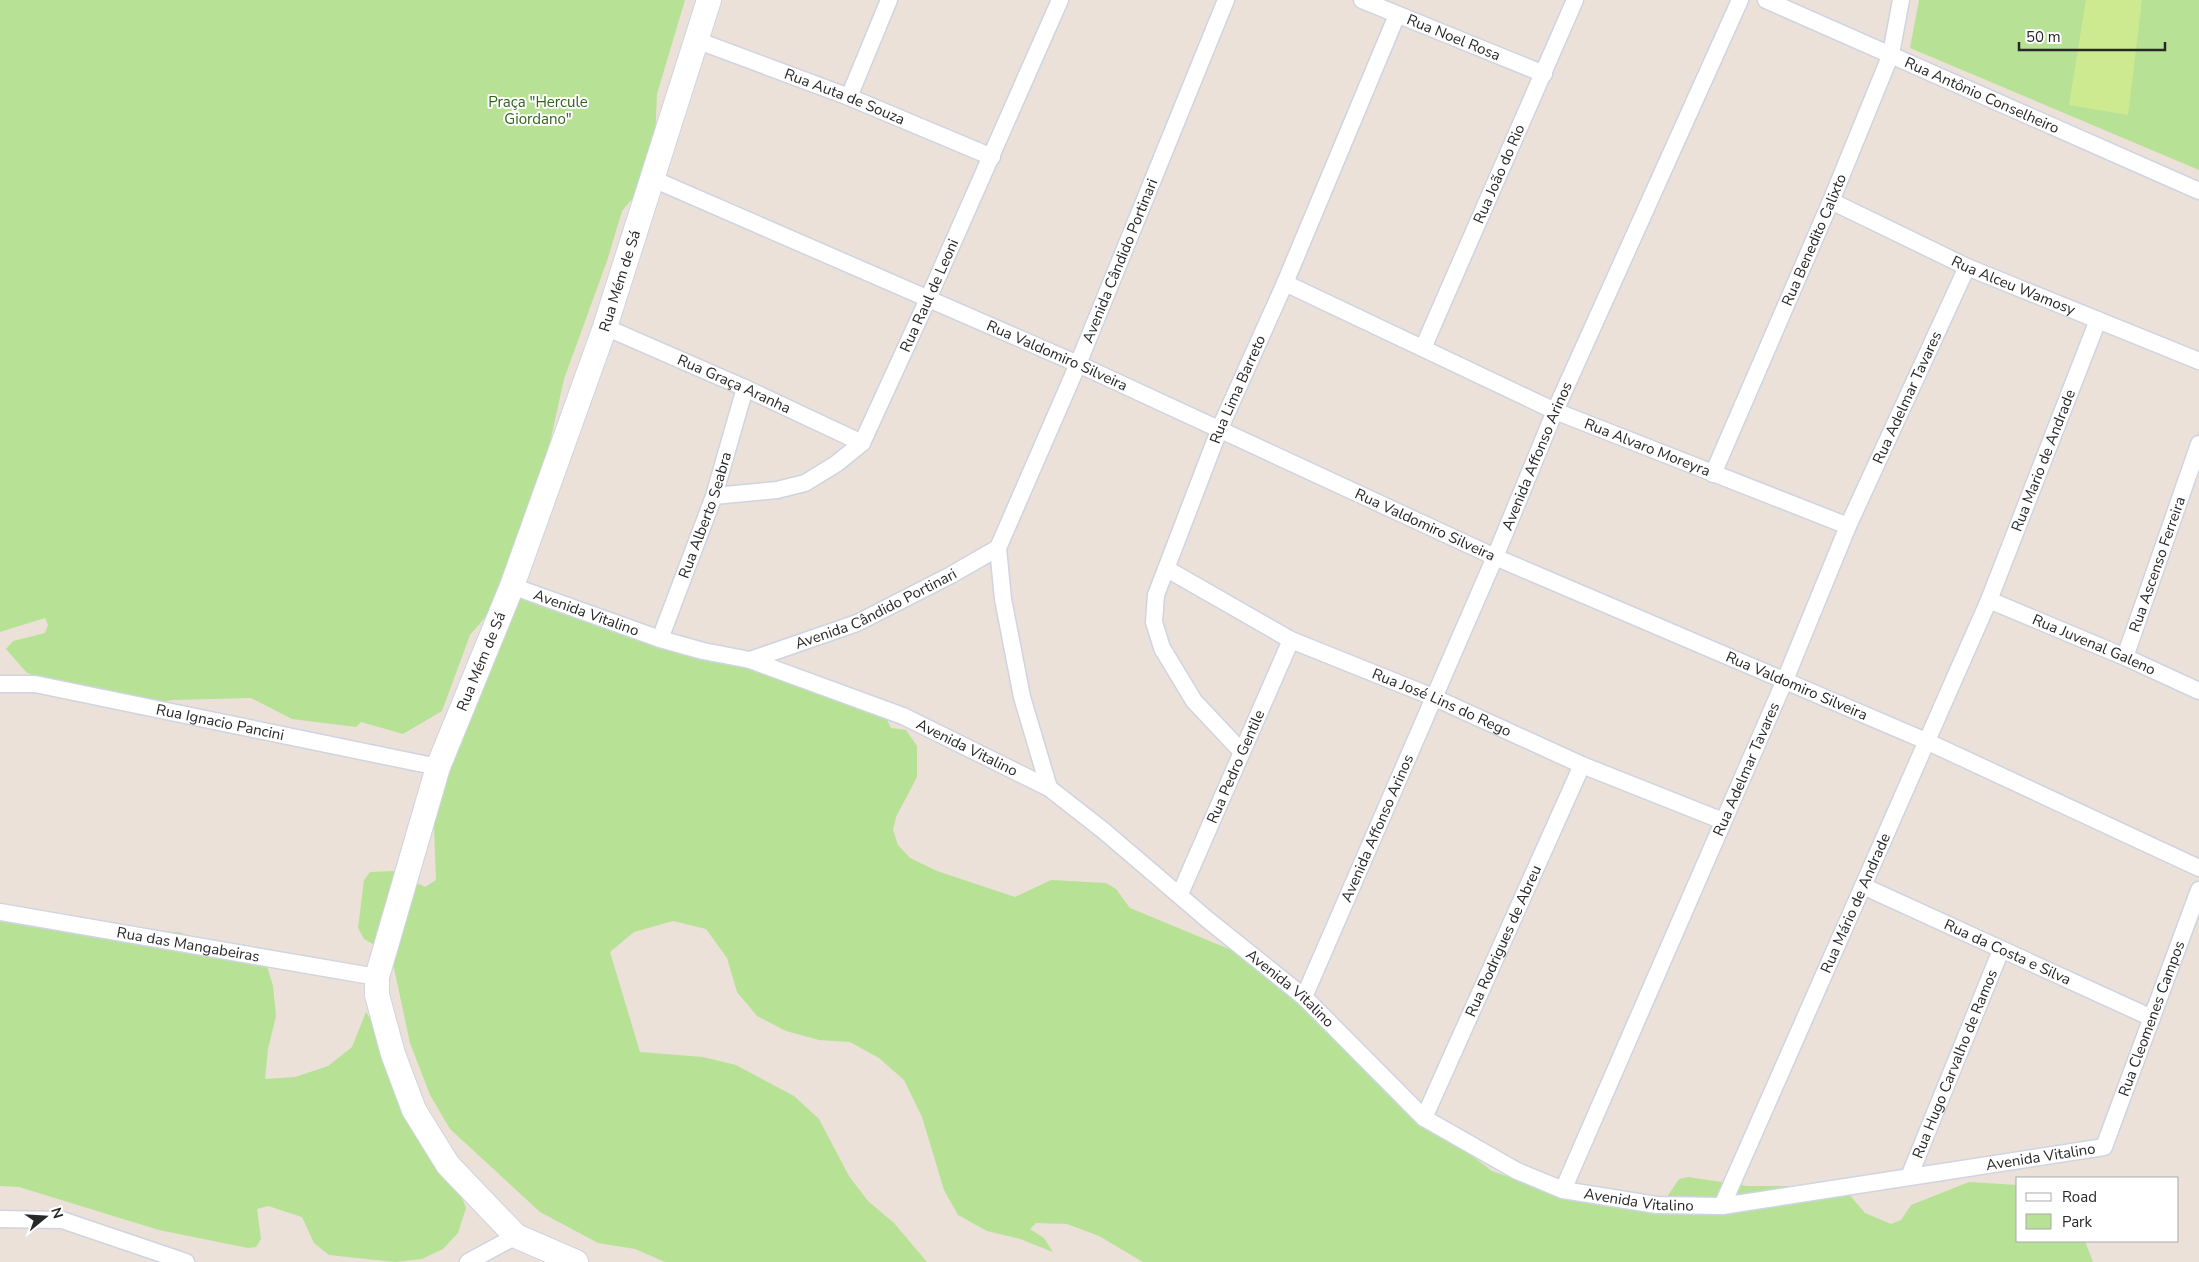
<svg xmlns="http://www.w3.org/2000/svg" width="2199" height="1262" viewBox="0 0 2199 1262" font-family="'Nunito Sans',sans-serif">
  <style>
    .green { fill: #b7e295 }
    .pitch { fill: #cdea90 }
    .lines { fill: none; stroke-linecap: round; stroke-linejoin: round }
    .street-casing { stroke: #ced4e1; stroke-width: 19 }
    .secondary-casing { stroke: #ced4e1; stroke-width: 26 }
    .street { stroke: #fff; stroke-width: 16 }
    .secondary { stroke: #fff; stroke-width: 24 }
    .labels { text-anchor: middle; stroke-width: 4; stroke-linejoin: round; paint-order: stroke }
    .street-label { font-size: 15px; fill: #282828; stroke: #fff }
    .park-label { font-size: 15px; fill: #316419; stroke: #fff }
  </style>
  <rect width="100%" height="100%" fill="#ebe1d9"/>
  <!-- green -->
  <g class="green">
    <polygon points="0,0 685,0 657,94 655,140 637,193 622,211 607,261 564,379 538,497 516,540 507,569 510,578 883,711 891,728 906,730 917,746 917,777 896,817 893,830 898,845 910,858 937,871 1015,897 1051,880 1106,883 1116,889 1130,908 1253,959 1341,1041 1386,1091 1492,1171 1532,1185 1665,1200 1679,1179 1688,1177 1748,1186 1826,1186 1848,1193 1865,1213 1891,1224 1901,1220 1911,1205 1969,1182 2018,1185 2018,1241 2085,1241 2093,1262 1143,1262 1099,1236 1067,1224 1036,1223 1030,1229 1044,1238 1053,1252 1020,1239 987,1231 958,1215 944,1190 922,1117 904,1080 879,1058 850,1042 819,1040 786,1031 757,1016 737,992 727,958 706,929 673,921 634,932 610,952 640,1052 703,1057 736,1065 794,1096 819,1119 849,1176 868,1201 894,1223 927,1262 665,1262 635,1249 598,1243 540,1212 450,1129 430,1095 410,1043 391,954 364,939 358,928 364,880 370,872 393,871 425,887 436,880 434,827 450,751 489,613 470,635 442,711 403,734 361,722 356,727 292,719 251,698 173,700 124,707 114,704 100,688 49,685 26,672 6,649 13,641 45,633 48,625 45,618 0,632"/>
    <polygon points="1919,0 2199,0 2199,170 1910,48"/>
    <polygon points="0,916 140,932 178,932 236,950 263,953 273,986 276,1016 268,1049 265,1079 295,1077 328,1066 352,1047 366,1012 382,1036 453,1174 466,1208 458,1233 443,1249 422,1259 395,1262 329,1255 314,1243 302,1217 268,1206 257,1209 261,1239 256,1247 248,1248 159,1230 19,1187 0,1186"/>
  </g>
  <!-- pitch -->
  <polygon class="pitch" points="2086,0 2142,0 2128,115 2069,105"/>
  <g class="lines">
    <defs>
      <g id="street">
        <path id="s1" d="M1362 0 1544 74"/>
        <path id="s2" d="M1766 0 2199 191"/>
        <path id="s3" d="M696 40 849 97 992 157"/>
        <polyline points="849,97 889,0"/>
        <path id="s4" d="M653 179 1078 364 1495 557 1926 741 2199 868"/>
        <path id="s5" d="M1831 201 1967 267 2199 361"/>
        <path id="s6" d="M1285 283 1555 411 1848 526"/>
        <path id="s7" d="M605 327 745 388 862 443"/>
        <path id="s8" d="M1423 348 1575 0"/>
        <path id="s9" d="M1713 474 1831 201 1891 54 1901 0"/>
        <path id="s10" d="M714 496 777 490 805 483 836 464 862 443 928 299 1060 0"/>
        <path id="s11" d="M1167 569 1291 640 1433 697 1582 765 1723 821"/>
        <path id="s12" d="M512 586 660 639 703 651 750 660 903 716 1049 788 1104 831 1208 920 1304 997 1424 1118 1517 1171 1563 1190 1657 1205 1722 1206 2104 1147 2199 890"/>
        <path id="s13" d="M1989 600 2125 657 2199 691"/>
        <path id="s14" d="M660 639 714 496 745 388"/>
        <path id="s15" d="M2125 657 2199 444"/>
        <path id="s16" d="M750 660 857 623 951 575 998 548"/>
        <path id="s17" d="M0 684H35L438 767"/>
        <path id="s18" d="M1241 751 1194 701 1162 648 1154 622 1156 595 1220 428 1285 283 1397 15"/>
        <path id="s19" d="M1049 788 1022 697 1003 599 998 548 1078 364 1226 0"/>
        <path id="s20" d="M1863 886 2152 1018"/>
        <path id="s21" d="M1180 894 1291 640"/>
        <path id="s22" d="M0 912 377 977"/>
        <path id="s23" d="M1304 997 1495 557 1555 411 1740 0"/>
        <path id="s24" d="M1424 1118 1582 765"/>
        <path id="s25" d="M1909 1177 2001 950"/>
        <path id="s26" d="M1563 1190 1785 680 1848 526 1967 267"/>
        <path id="s27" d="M1722 1206 1989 600 2098 320"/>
        <polyline points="0,1219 62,1220 186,1262"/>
        <polyline points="468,1262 516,1236"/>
      </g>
      <g id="secondary">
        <path id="s28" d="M576 1262 516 1236 448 1165 414 1110 393 1054 377 995V977L438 767 512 586 605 327 709 0"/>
      </g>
    </defs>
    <!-- street casing -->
    <use href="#street" class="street-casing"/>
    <!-- secondary casing -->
    <use href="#secondary" class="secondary-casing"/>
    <!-- street -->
    <use href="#street" class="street"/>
    <!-- secondary -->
    <use href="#secondary" class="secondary"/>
  </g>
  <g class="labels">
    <!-- street labels -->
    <g class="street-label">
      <text dy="5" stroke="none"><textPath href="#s1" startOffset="99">Rua Noel Rosa</textPath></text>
      <text dy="5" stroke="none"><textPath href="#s2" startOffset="236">Rua Antônio Conselheiro</textPath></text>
      <text dy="5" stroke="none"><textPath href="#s3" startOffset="159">Rua Auta de Souza</textPath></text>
      <text dy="5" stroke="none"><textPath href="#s8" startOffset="190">Rua João do Rio</textPath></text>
      <text dy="5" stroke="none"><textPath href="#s9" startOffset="255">Rua Benedito Calixto</textPath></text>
      <text dy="5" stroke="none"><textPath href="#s19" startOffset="558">Avenida Cândido Portinari</textPath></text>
      <text dy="5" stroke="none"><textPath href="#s28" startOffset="1105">Rua Mém de Sá</textPath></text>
      <text dy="5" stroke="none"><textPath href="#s5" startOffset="201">Rua Alceu Wamosy</textPath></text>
      <text dy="5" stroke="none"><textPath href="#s10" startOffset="324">Rua Raul de Leoni</textPath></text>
      <text dy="5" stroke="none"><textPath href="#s4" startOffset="441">Rua Valdomiro Silveira</textPath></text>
      <text dy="5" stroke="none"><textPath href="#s7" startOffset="141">Rua Graça Aranha</textPath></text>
      <text dy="5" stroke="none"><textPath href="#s18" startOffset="406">Rua Lima Barreto</textPath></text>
      <text dy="5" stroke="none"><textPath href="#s26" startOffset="864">Rua Adelmar Tavares</textPath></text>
      <text dy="5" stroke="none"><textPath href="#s6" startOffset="398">Rua Alvaro Moreyra</textPath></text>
      <text dy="5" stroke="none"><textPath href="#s23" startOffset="589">Avenida Affonso Arinos</textPath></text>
      <text dy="5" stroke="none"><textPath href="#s27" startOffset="812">Rua Mario de Andrade</textPath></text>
      <text dy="5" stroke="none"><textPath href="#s14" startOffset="132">Rua Alberto Seabra</textPath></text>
      <text dy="5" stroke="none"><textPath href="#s4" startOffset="846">Rua Valdomiro Silveira</textPath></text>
      <text dy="5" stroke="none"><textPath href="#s15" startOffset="98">Rua Ascenso Ferreira</textPath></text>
      <text dy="5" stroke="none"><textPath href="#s16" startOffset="136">Avenida Cândido Portinari</textPath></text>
      <text dy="5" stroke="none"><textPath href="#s12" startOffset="79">Avenida Vitalino</textPath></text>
      <text dy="5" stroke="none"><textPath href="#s13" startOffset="114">Rua Juvenal Galeno</textPath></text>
      <text dy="5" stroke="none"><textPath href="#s28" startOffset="700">Rua Mém de Sá</textPath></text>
      <text dy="5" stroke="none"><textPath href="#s4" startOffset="1251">Rua Valdomiro Silveira</textPath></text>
      <text dy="5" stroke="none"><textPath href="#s11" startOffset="306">Rua José Lins do Rego</textPath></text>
      <text dy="5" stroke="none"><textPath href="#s17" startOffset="224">Rua Ignacio Pancini</textPath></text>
      <text dy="5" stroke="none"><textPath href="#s12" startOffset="484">Avenida Vitalino</textPath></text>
      <text dy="5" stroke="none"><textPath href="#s21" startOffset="139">Rua Pedro Gentile</textPath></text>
      <text dy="5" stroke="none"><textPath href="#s26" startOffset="459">Rua Adelmar Tavares</textPath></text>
      <text dy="5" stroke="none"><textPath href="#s23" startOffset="184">Avenida Affonso Arinos</textPath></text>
      <text dy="5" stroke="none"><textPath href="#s27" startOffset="331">Rua Mário de Andrade</textPath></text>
      <text dy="5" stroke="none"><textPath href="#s24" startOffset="194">Rua Rodrigues de Abreu</textPath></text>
      <text dy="5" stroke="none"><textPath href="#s22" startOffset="191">Rua das Mangabeiras</textPath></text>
      <text dy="5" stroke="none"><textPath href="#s20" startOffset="159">Rua da Costa e Silva</textPath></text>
      <text dy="5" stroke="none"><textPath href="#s12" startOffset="889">Avenida Vitalino</textPath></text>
      <text dy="5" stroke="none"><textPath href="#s12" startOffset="1916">Rua Cleomenes Campos</textPath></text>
      <text dy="5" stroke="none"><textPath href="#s25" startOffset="122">Rua Hugo Carvalho de Ramos</textPath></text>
      <text dy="5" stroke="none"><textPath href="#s12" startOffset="1715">Avenida Vitalino</textPath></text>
      <text dy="5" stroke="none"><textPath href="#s12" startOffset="1309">Avenida Vitalino</textPath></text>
    </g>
    <!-- park labels -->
    <g class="park-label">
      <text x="538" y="107">Praça "Hercule<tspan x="538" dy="17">Giordano"</tspan></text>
    </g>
  </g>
  <!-- legend -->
  <rect x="2016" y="1177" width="162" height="65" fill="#ffffff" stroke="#a9a9a9"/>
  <rect x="2026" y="1193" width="25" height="8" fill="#ffffff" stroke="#a9a9a9"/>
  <text x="2062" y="1202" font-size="15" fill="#282828">Road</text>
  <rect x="2026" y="1214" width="25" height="15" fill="#b7e295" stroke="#a9a9a9"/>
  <text x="2062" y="1227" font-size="15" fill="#282828">Park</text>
  <!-- north arrow -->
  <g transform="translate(45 1217) rotate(72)" stroke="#ffffff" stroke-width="4" paint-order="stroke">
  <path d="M0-4L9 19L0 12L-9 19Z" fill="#282828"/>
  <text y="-8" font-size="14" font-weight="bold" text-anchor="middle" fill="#282828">N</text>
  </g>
  <!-- scale -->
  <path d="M2019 42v8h146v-8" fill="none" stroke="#282828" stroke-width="2.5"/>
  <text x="2026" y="42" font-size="15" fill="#282828" stroke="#ffffff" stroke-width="4" paint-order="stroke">50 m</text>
</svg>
